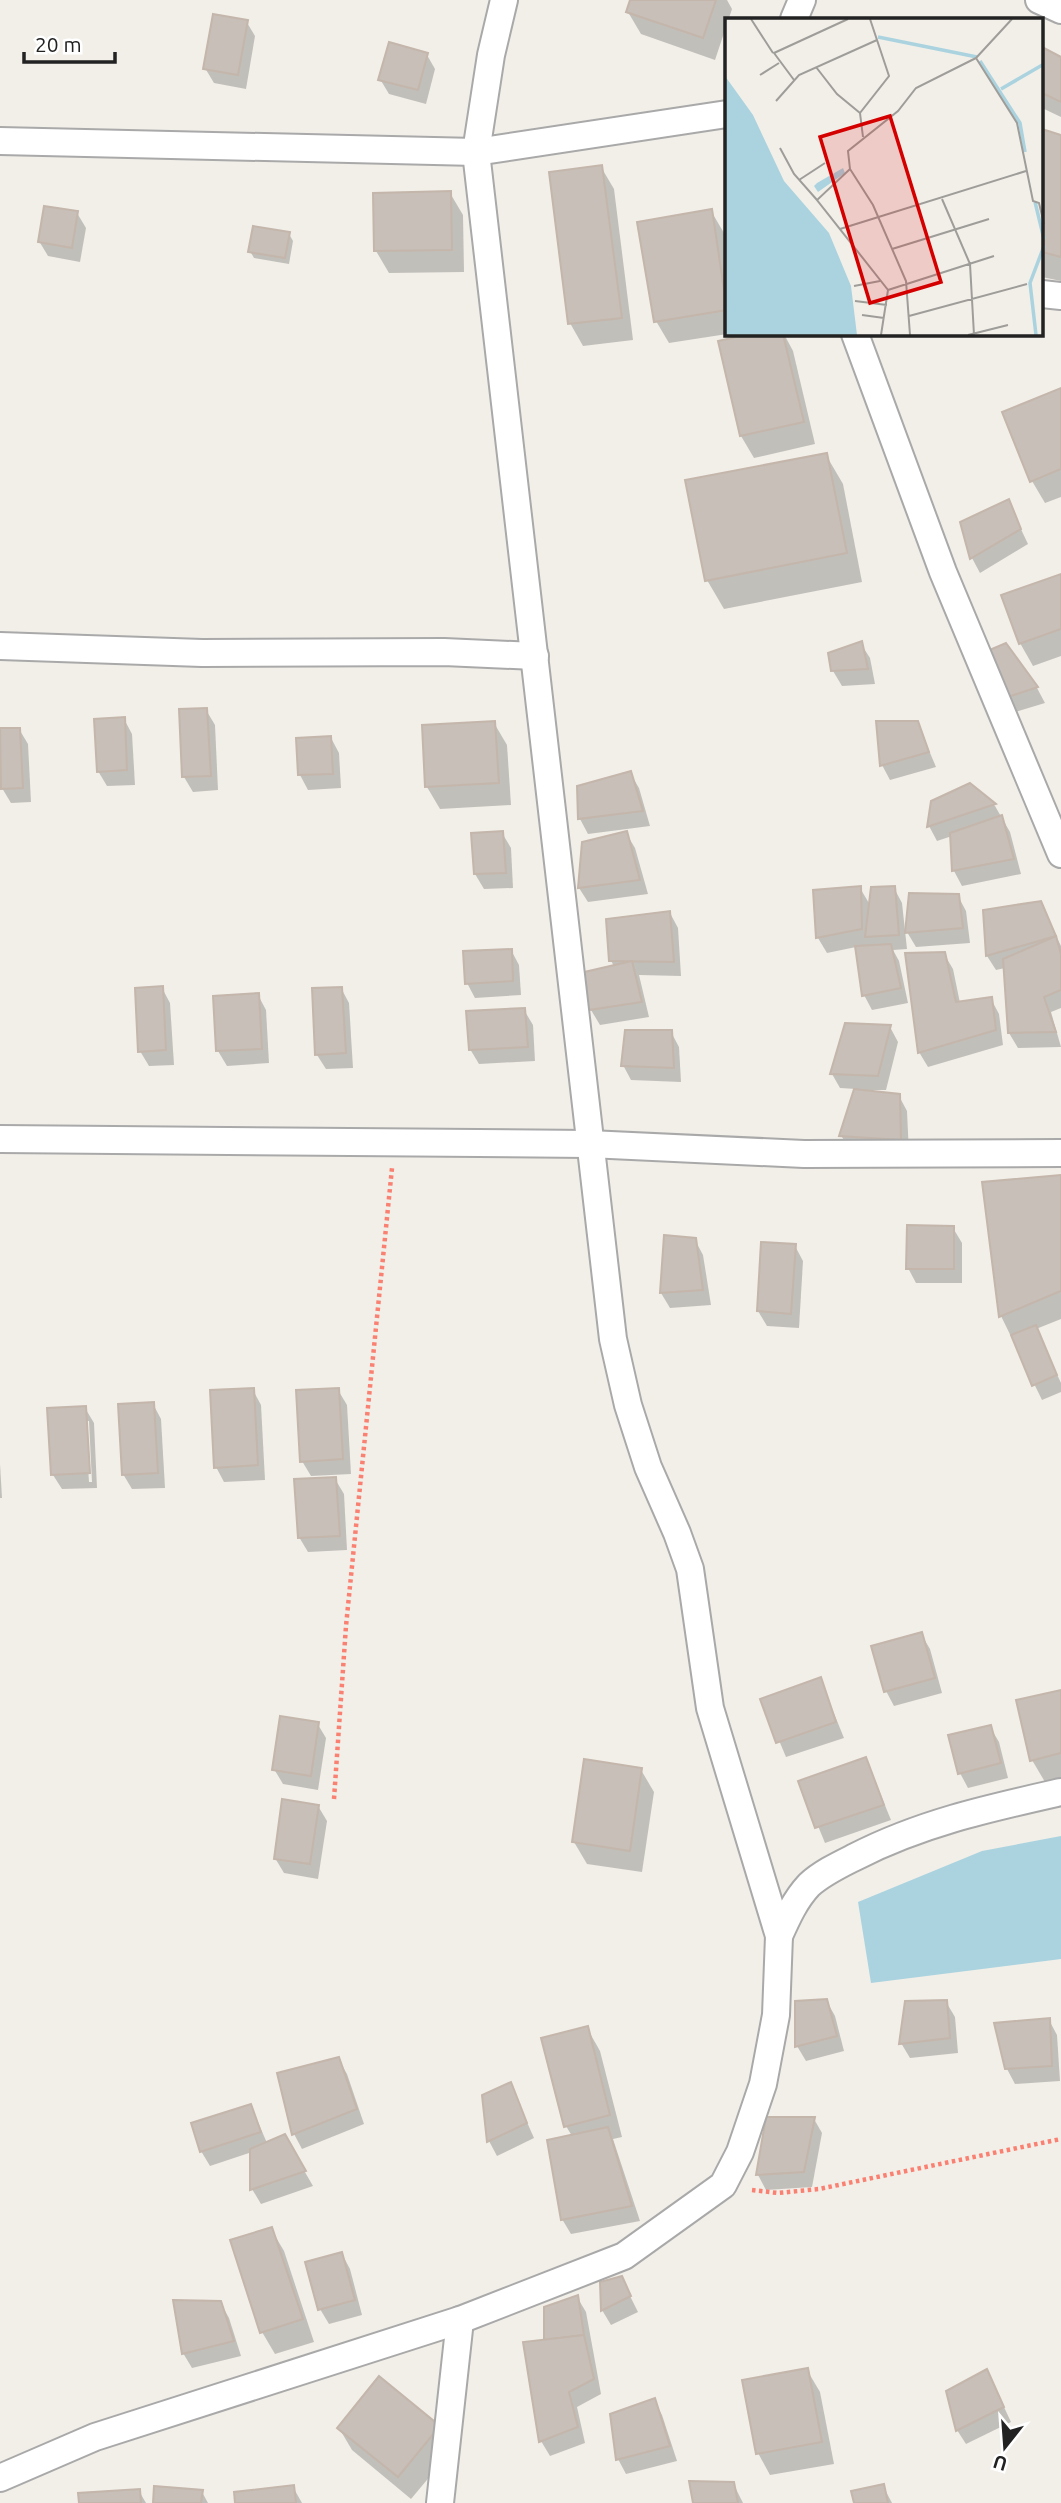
<svg xmlns="http://www.w3.org/2000/svg" width="1061" height="2503" viewBox="0 0 1061 2503" font-family="Ubuntu,sans-serif">
  <style>
    .water { fill: #aad3df }
    .shadow { fill: #0003; fill-rule: evenodd }
    .building { fill: #c7bfb8; stroke: #c4b6ab; stroke-width: 2 }
    .lines { fill: none; stroke-linecap: round; stroke-linejoin: round }
    .street-casing { stroke: #a9a9a9; stroke-width: 30 }
    .path { stroke: #fa8072; stroke-width: 4.5; stroke-dasharray: 3.5 3.5; stroke-linecap: butt }
    .street { stroke: #fff; stroke-width: 26 }
    .inset-river { fill: none; stroke: #aad3df; stroke-width: 3.5 }
    .inset-road { fill: none; stroke: #9f9d99; stroke-width: 2 }
    .view { fill: #d40000; fill-opacity: 0.15; stroke: #d40000; stroke-width: 3.5 }
    .inset-edge { fill: none; stroke: #222; stroke-width: 3.5 }
  </style>
  <rect width="100%" height="100%" fill="#f2efe9"/>
  <!-- water -->
  <polygon class="water" points="1061,1836 1061,1959 871,1983 858,1902 982,1851"/>
  <!-- shadow -->
  <g class="shadow">
    <polygon points="632,0 727,0 732,9 715,60 641,34 628,12"/>
    <polygon points="246,21 255,36 246,89 214,83 205,68"/>
    <polygon points="1042,49 1061,59 1061,117 1042,108"/>
    <polygon points="427,55 435,69 426,104 389,94 380,79"/>
    <polygon points="1042,131 1061,137 1061,281 1042,277"/>
    <polygon points="601,167 614,189 633,340 583,346 570,323"/>
    <polygon points="450,193 463,215 464,272 389,273 376,251"/>
    <polygon points="711,211 724,233 727,251 727,334 669,343 656,321"/>
    <polygon points="77,213 86,228 80,262 48,256 39,241"/>
    <polygon points="289,234 293,241 289,264 254,258 250,251"/>
    <polygon points="757,334 784,334 793,351 815,444 754,458 741,436"/>
    <polygon points="1061,390 1061,497 1045,503 1032,481"/>
    <polygon points="826,455 843,484 862,582 724,609 707,580"/>
    <polygon points="1008,502 1028,544 980,573 972,558"/>
    <polygon points="1061,576 1061,656 1033,666 1020,643"/>
    <polygon points="861,644 870,658 875,684 842,686 833,671"/>
    <polygon points="1006,645 1037,688 1045,703 1015,712 1006,698"/>
    <polygon points="206,710 215,725 218,790 193,792 184,777"/>
    <polygon points="124,719 132,734 135,785 107,786 98,771"/>
    <polygon points="917,722 936,767 890,780 882,765"/>
    <polygon points="494,723 507,745 511,805 440,809 427,787"/>
    <polygon points="19,729 28,744 31,802 11,803 2,788 0,730"/>
    <polygon points="331,738 339,753 341,788 308,790 300,775 298,740"/>
    <polygon points="630,773 639,788 650,826 588,834 580,819"/>
    <polygon points="970,785 995,806 1010,832 1021,874 962,886 954,871 952,836 937,841 929,826 932,802"/>
    <polygon points="502,833 511,848 513,888 484,889 475,874"/>
    <polygon points="626,833 635,848 648,894 588,902 579,888"/>
    <polygon points="860,888 870,905 894,888 902,903 907,949 893,950 899,961 908,1003 872,1010 864,995 856,947 827,953 818,938 815,892"/>
    <polygon points="958,896 966,911 970,943 916,947 907,932"/>
    <polygon points="1040,903 1061,946 1061,1008 1051,1012 1061,1047 1018,1048 1009,1033 1005,968 996,970 987,956"/>
    <polygon points="670,913 678,928 681,976 639,975 649,1017 600,1025 591,1010 586,973 614,967 611,960"/>
    <polygon points="511,950 519,965 521,995 475,998 467,983"/>
    <polygon points="944,954 953,969 960,1003 991,999 999,1014 1003,1045 928,1067 919,1052"/>
    <polygon points="162,988 170,1003 174,1065 149,1066 140,1051"/>
    <polygon points="341,988 349,1003 353,1068 326,1069 317,1055"/>
    <polygon points="258,995 266,1010 269,1063 227,1066 218,1051"/>
    <polygon points="524,1010 533,1025 535,1061 479,1064 470,1049"/>
    <polygon points="890,1027 898,1042 886,1090 868,1090 868,1093 899,1096 907,1111 909,1154 849,1150 841,1135 856,1089 840,1088 832,1074"/>
    <polygon points="671,1032 679,1047 681,1082 631,1080 623,1065"/>
    <polygon points="1061,1176 1061,1319 1036,1329 1061,1383 1061,1392 1042,1400 1001,1316"/>
    <polygon points="953,1228 962,1243 962,1283 916,1283 908,1268"/>
    <polygon points="666,1237 695,1240 703,1255 711,1305 670,1308 661,1293"/>
    <polygon points="795,1246 803,1261 799,1328 767,1326 758,1311"/>
    <polygon points="253,1390 261,1405 265,1480 224,1482 216,1467"/>
    <polygon points="338,1390 347,1405 351,1474 311,1476 302,1461"/>
    <polygon points="153,1404 161,1419 165,1488 132,1489 123,1474"/>
    <path d="M85 1408 94 1423 97 1488 62 1489 53 1475ZM85 1421H89L92 1482H89Z"/>
    <polygon points="0,1464 2,1498 0,1498"/>
    <polygon points="335,1479 344,1494 347,1550 308,1552 299,1537"/>
    <polygon points="921,1634 930,1649 942,1693 894,1706 886,1691"/>
    <polygon points="820,1679 844,1738 786,1757 762,1700"/>
    <polygon points="1061,1691 1061,1778 1045,1782 1032,1760"/>
    <polygon points="317,1723 326,1738 318,1790 283,1784 274,1769"/>
    <polygon points="990,1727 999,1742 1008,1778 968,1788 960,1773"/>
    <polygon points="866,1759 891,1820 825,1843 800,1782"/>
    <polygon points="641,1770 654,1792 642,1872 587,1864 574,1842"/>
    <polygon points="318,1806 327,1821 318,1879 284,1873 275,1858"/>
    <polygon points="826,2000 835,2016 844,2051 806,2061 797,2046"/>
    <polygon points="946,2002 955,2017 958,2053 910,2058 901,2043"/>
    <polygon points="1049,2020 1057,2035 1060,2081 1015,2084 1007,2069"/>
    <polygon points="587,2028 600,2051 622,2137 613,2139 640,2221 571,2234 562,2219 572,2136 566,2126"/>
    <polygon points="338,2059 347,2074 364,2124 302,2149 294,2134"/>
    <polygon points="510,2084 534,2138 497,2156 489,2141 484,2096"/>
    <polygon points="251,2106 267,2143 284,2136 313,2186 261,2204 252,2189 252,2152 210,2166 201,2151"/>
    <polygon points="767,2119 814,2119 822,2133 812,2187 766,2190 758,2175"/>
    <polygon points="271,2229 284,2251 314,2342 275,2354 262,2332"/>
    <polygon points="342,2254 350,2269 362,2315 329,2324 320,2309"/>
    <polygon points="621,2278 638,2312 611,2325 602,2310"/>
    <polygon points="577,2297 586,2312 601,2394 577,2407 585,2443 550,2456 541,2441 545,2341"/>
    <polygon points="220,2302 229,2318 241,2356 192,2368 183,2353"/>
    <polygon points="807,2370 820,2392 834,2464 770,2475 758,2453"/>
    <polygon points="987,2371 1011,2422 966,2444 957,2430"/>
    <polygon points="654,2400 662,2415 677,2461 626,2474 618,2459"/>
    <polygon points="439,2427 452,2450 411,2499 352,2450 339,2428"/>
    <polygon points="733,2483 743,2503 695,2503"/>
    <polygon points="883,2486 892,2503 855,2503"/>
    <polygon points="293,2487 302,2503 237,2503"/>
    <polygon points="139,2491 146,2503 81,2503"/>
    <polygon points="202,2492 208,2503 155,2503"/>
  </g>
  <!-- building -->
  <g class="building">
    <polygon points="630,0 716,0 703,38 626,12"/>
    <polygon points="213,14 248,20 238,75 203,69"/>
    <polygon points="389,42 428,53 418,90 378,80"/>
    <polygon points="1042,47 1061,57 1061,102 1042,93"/>
    <polygon points="1042,129 1061,135 1061,257 1042,252"/>
    <polygon points="602,165 622,318 568,324 549,172"/>
    <polygon points="451,191 452,250 374,251 373,193"/>
    <polygon points="44,206 78,211 72,248 38,242"/>
    <polygon points="712,209 727,310 654,322 637,222"/>
    <polygon points="253,226 290,232 285,258 248,252"/>
    <polygon points="749,334 783,334 804,422 740,436 718,341"/>
    <polygon points="1061,388 1061,469 1030,482 1002,412"/>
    <polygon points="827,453 847,553 705,581 685,480"/>
    <polygon points="1009,499 1021,529 970,559 960,522"/>
    <polygon points="1061,574 1061,629 1019,644 1001,595"/>
    <polygon points="862,641 868,669 831,671 828,653"/>
    <polygon points="1006,643 1038,687 1005,698 987,651"/>
    <polygon points="207,708 211,776 182,777 179,709"/>
    <polygon points="125,717 127,770 97,772 94,719"/>
    <polygon points="495,721 499,783 425,787 422,725"/>
    <polygon points="876,721 918,721 929,752 880,766"/>
    <polygon points="0,728 20,728 23,788 1,789"/>
    <polygon points="331,736 333,774 298,775 296,738"/>
    <polygon points="631,771 643,811 578,819 577,786"/>
    <polygon points="970,783 996,804 927,827 931,801"/>
    <polygon points="1002,815 1014,859 952,871 950,833"/>
    <polygon points="503,831 506,873 474,874 471,833"/>
    <polygon points="627,831 640,880 578,888 582,842"/>
    <polygon points="861,886 862,929 816,938 813,890"/>
    <polygon points="895,886 899,935 865,937 871,887"/>
    <polygon points="909,893 959,894 963,928 905,933"/>
    <polygon points="1041,901 1056,936 986,956 983,910"/>
    <polygon points="670,911 674,962 609,961 606,919"/>
    <polygon points="1056,936 1061,954 1061,990 1044,997 1056,1032 1008,1033 1003,959"/>
    <polygon points="891,944 901,988 862,996 855,946"/>
    <polygon points="512,949 513,981 465,984 463,951"/>
    <polygon points="945,952 956,1002 992,997 996,1030 918,1053 905,953"/>
    <polygon points="632,961 642,1002 589,1010 584,972"/>
    <polygon points="163,986 166,1050 138,1052 135,988"/>
    <polygon points="342,987 346,1053 315,1055 312,988"/>
    <polygon points="259,993 262,1049 216,1051 213,996"/>
    <polygon points="525,1008 528,1047 469,1050 466,1011"/>
    <polygon points="845,1023 891,1025 878,1076 830,1074"/>
    <polygon points="625,1030 672,1030 674,1068 621,1066"/>
    <polygon points="854,1089 900,1094 901,1140 839,1136"/>
    <polygon points="1061,1175 1061,1291 999,1317 982,1182"/>
    <polygon points="907,1225 954,1226 954,1269 906,1269"/>
    <polygon points="664,1235 696,1238 703,1290 660,1293"/>
    <polygon points="761,1242 796,1244 791,1314 757,1311"/>
    <polygon points="1036,1325 1057,1375 1032,1386 1011,1335"/>
    <polygon points="254,1388 258,1465 214,1468 210,1390"/>
    <polygon points="339,1388 343,1459 300,1462 296,1390"/>
    <polygon points="154,1402 158,1473 122,1475 118,1404"/>
    <polygon points="86,1406 90,1473 51,1475 47,1408"/>
    <polygon points="336,1477 340,1536 298,1538 294,1479"/>
    <polygon points="922,1632 935,1678 884,1692 871,1646"/>
    <polygon points="821,1677 836,1722 776,1743 760,1699"/>
    <polygon points="1061,1690 1061,1753 1030,1761 1016,1700"/>
    <polygon points="280,1716 319,1722 311,1776 272,1770"/>
    <polygon points="991,1725 1001,1763 958,1774 948,1735"/>
    <polygon points="866,1757 884,1805 815,1828 798,1781"/>
    <polygon points="584,1759 642,1768 630,1851 572,1842"/>
    <polygon points="282,1799 319,1805 310,1864 274,1859"/>
    <polygon points="827,1999 837,2036 795,2047 795,2001"/>
    <polygon points="947,2000 950,2038 899,2044 905,2001"/>
    <polygon points="1050,2018 1052,2066 1005,2069 994,2023"/>
    <polygon points="588,2026 610,2115 564,2127 541,2038"/>
    <polygon points="339,2057 357,2109 292,2135 277,2073"/>
    <polygon points="511,2082 527,2123 487,2142 482,2095"/>
    <polygon points="251,2104 261,2132 200,2152 191,2123"/>
    <polygon points="766,2117 815,2117 804,2172 756,2175"/>
    <polygon points="608,2127 632,2206 561,2220 547,2140"/>
    <polygon points="285,2134 306,2171 250,2190 250,2149"/>
    <polygon points="272,2227 303,2319 260,2333 230,2240"/>
    <polygon points="342,2252 355,2300 318,2310 305,2262"/>
    <polygon points="622,2276 631,2296 601,2311 600,2282"/>
    <polygon points="578,2295 584,2335 544,2340 544,2307"/>
    <polygon points="173,2300 221,2301 234,2341 182,2354"/>
    <polygon points="584,2335 594,2379 569,2392 578,2427 539,2442 523,2342"/>
    <polygon points="808,2368 822,2442 756,2454 742,2380"/>
    <polygon points="987,2369 1004,2407 956,2431 946,2391"/>
    <polygon points="379,2376 440,2426 398,2477 337,2428"/>
    <polygon points="655,2398 670,2446 616,2460 610,2414"/>
    <polygon points="689,2481 734,2482 738,2503 693,2503"/>
    <polygon points="884,2484 888,2503 854,2503 851,2491"/>
    <polygon points="294,2485 296,2503 235,2503 234,2492"/>
    <polygon points="154,2486 203,2490 201,2503 153,2503"/>
    <polygon points="140,2489 141,2503 79,2503 78,2493"/>
  </g>
  <g class="lines">
    <defs>
      <g id="street">
        <polyline points="1039,0 1061,10"/>
        <polyline points="794,19 802,0"/>
        <polyline points="0,141 476,152 727,114"/>
        <polyline points="1042,294 1061,296"/>
        <polyline points="855,334 943,572 1061,854"/>
        <polyline points="0,646 202,653 444,652 535,656"/>
        <polyline points="0,1139 589,1144 804,1154 1061,1153"/>
        <path d="M779 1936C787 1918 795 1900 809 1885 822 1873 839 1865 855 1857 921 1823 990 1808 1061 1792"/>
        <polyline points="0,2478 95,2437 460,2320 624,2256 723,2185 740,2152 763,2084 776,2015 779,1936 710,1708 690,1569 677,1533 648,1467 628,1405 613,1339 476,152 491,55 504,0"/>
        <polyline points="440,2503 460,2320"/>
      </g>
    </defs>
    <!-- street casing -->
    <use href="#street" class="street-casing"/>
    <!-- path -->
    <g class="path">
      <polyline points="334,1799 346,1626 392,1168"/>
      <polyline points="752,2190 778,2193 819,2189 1061,2139"/>
    </g>
    <!-- street -->
    <use href="#street" class="street"/>
  </g>
  <!-- overview -->
  <g transform="translate(725 18)">
    <rect width="318" height="318" fill="#f2efe9"/>
    <path d="M0 58 28 97 59 163 104 215 126 268 132 317H0ZM118 150 120 155 93 174 89 168 92 165Z" fill="#aad3df"/>
    <path class="inset-river" d="M153 19 252 39M255 43 295 105 300 134M276 71 319 46M310 184 319 221M311 317 305 265 319 228"/>
    <path class="inset-road" d="M26 1 48 35M251 40 292 105 308 183 314 185 319 206M251 40 287 1M91 49 112 76 135 95M35 57 54 45M69 62 49 35 123 1M51 83 74 57 152 22M138 119 135 95 164 58 145 1M55 130 69 156 92 182M125 151 92 182 163 272 156 317M74 162 100 145M217 181 245 246 249 317M115 211 301 153M167 231 264 201M129 268 155 263M163 272 269 238M130 283 162 287M137 297 159 300M184 298 302 266M185 317 181 263 148 187 125 151 123 133 173 93 191 70 251 40M243 317 283 307"/>
    <path class="view" d="M165 98 216 264 145 285 95 119Z"/>
    <rect width="318" height="318" class="inset-edge"/>
  </g>
  <!-- north arrow -->
  <g transform="translate(1005 2447) rotate(197)" stroke="#ffffff" stroke-width="5" paint-order="stroke">
  <path d="M0-5L12 26L0 18L-12 26Z" fill="#222222"/>
  <text y="-10" font-size="19" font-weight="bold" text-anchor="middle" fill="#222222">U</text>
  </g>
  <!-- scale -->
  <path d="M24 52v10h91v-10" fill="none" stroke="#222222" stroke-width="3.5"/>
  <text x="35" y="52" font-size="21" fill="#222222" stroke="#ffffff" stroke-width="5" paint-order="stroke">20 m</text>
</svg>
